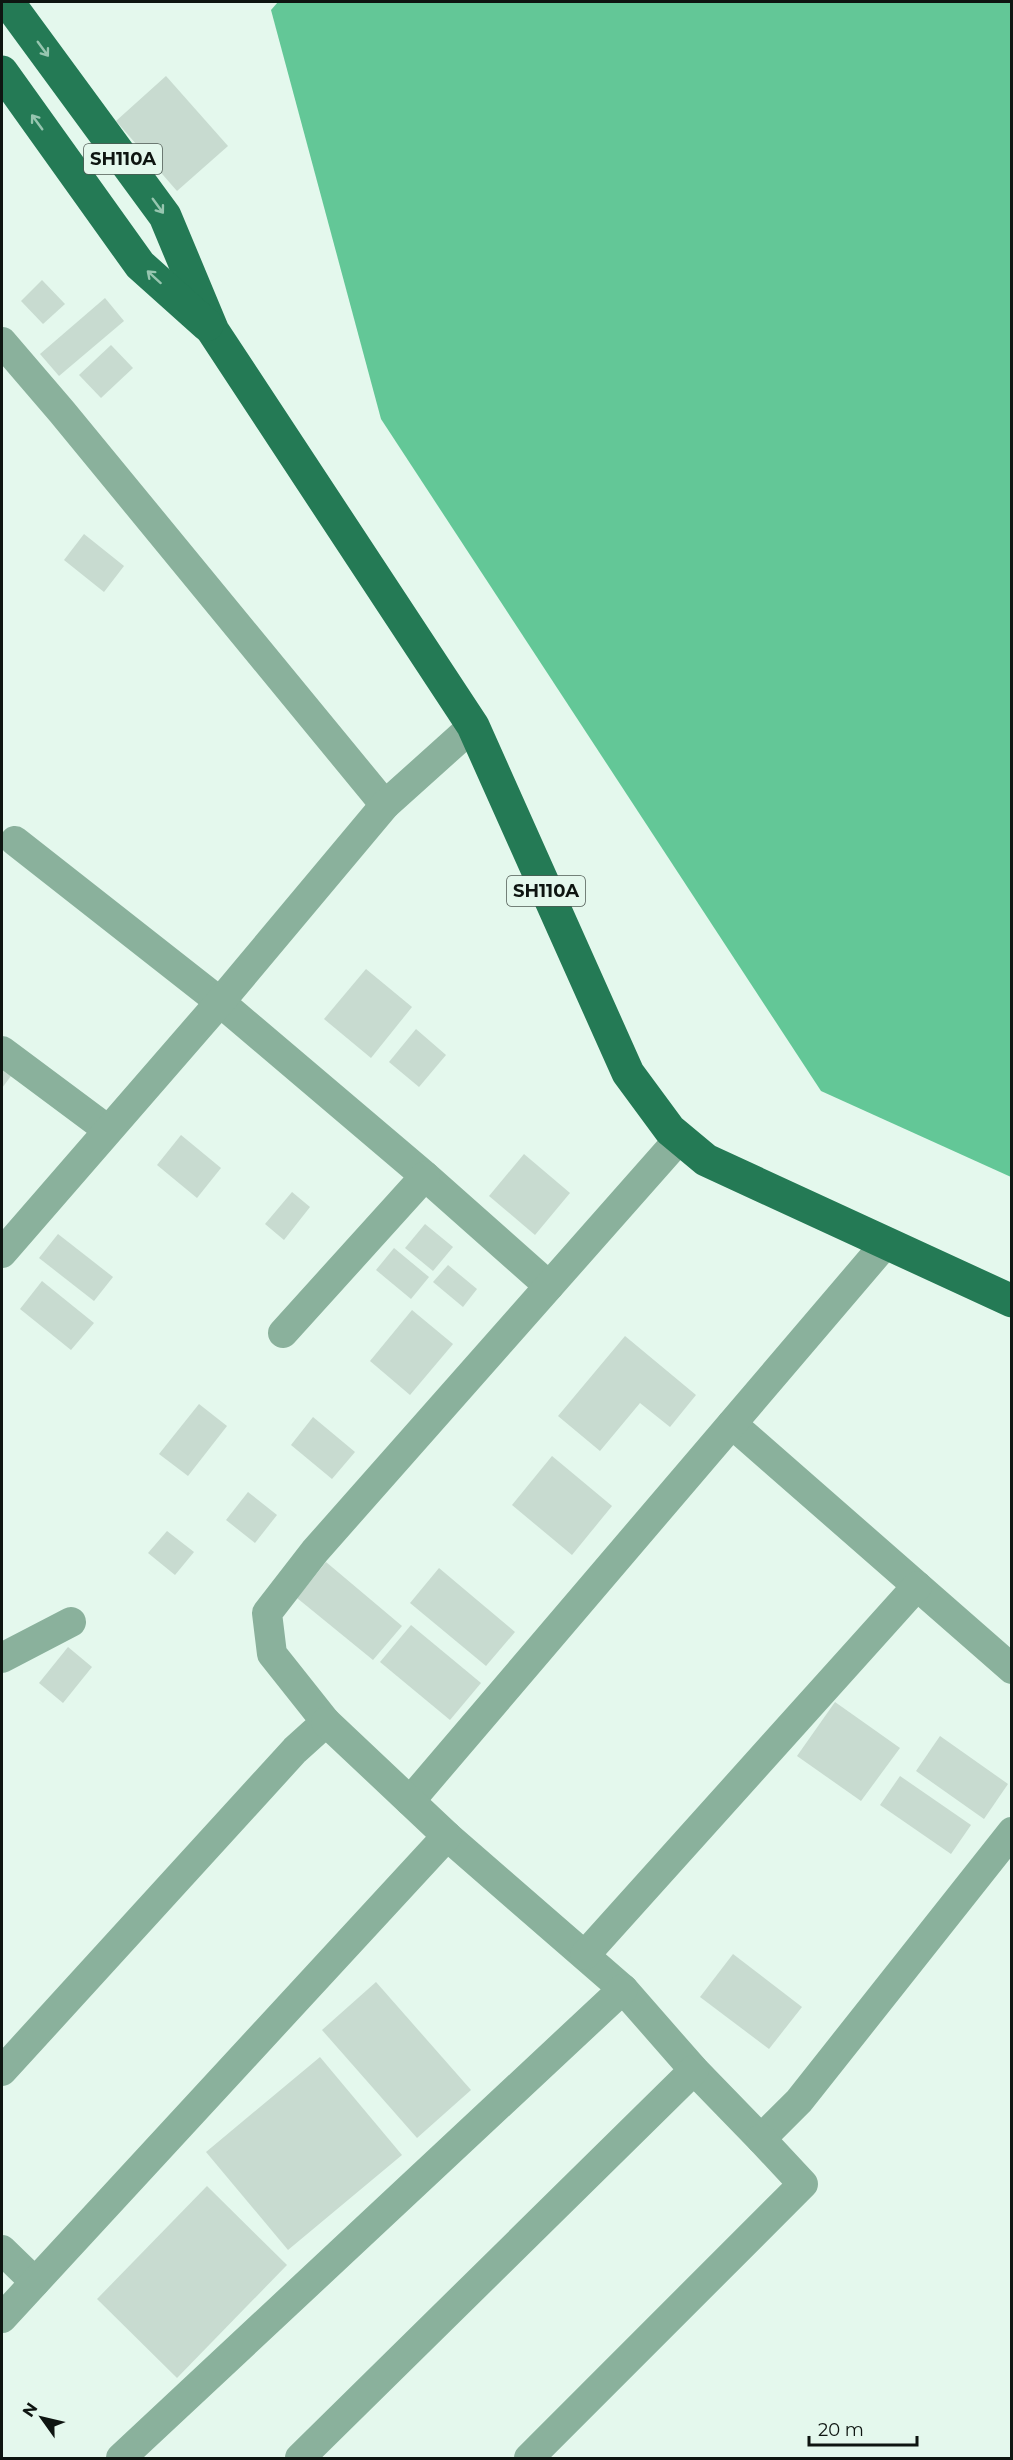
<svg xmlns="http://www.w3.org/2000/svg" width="1013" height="2460" font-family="Montserrat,sans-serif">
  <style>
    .forest { fill: #63c797 }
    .building { fill: #c8dbd0 }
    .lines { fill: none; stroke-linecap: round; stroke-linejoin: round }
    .minor { stroke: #8ab19c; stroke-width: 30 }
    .primary { stroke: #247a55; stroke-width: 33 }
    .oneway { stroke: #97c6b0 }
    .labels { text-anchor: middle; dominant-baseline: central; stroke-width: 4.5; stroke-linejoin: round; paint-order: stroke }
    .shield { fill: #e4f8ed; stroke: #4e5953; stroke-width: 1.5 }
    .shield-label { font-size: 18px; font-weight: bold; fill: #0e1511 }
  </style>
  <rect width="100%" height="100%" fill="#e4f8ed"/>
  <polygon class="forest" points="278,2 1011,2 1011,1177 821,1091 381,419 271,10"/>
  <g class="building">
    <polygon points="166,76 228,146 177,191 116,121"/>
    <polygon points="42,280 65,304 43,324 21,301"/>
    <polygon points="105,298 124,321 59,376 40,354"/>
    <polygon points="111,345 133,368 101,398 79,375"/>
    <polygon points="84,534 124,566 104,592 64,560"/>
    <polygon points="366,969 412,1007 371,1058 324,1019"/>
    <polygon points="416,1029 446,1055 419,1087 389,1062"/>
    <polygon points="2,1061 14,1072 2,1088"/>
    <polygon points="181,1135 221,1168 197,1198 157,1165"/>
    <polygon points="524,1154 570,1193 535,1235 489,1196"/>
    <polygon points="292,1192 310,1207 284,1240 265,1224"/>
    <polygon points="425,1224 453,1247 433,1271 405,1248"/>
    <polygon points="58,1234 113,1277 94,1301 39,1258"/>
    <polygon points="394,1248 429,1277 411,1299 376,1270"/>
    <polygon points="448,1265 477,1289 463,1307 433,1282"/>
    <polygon points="42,1281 94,1323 71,1350 20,1309"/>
    <polygon points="412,1310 453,1344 410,1395 370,1361"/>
    <polygon points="625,1336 696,1395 670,1427 640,1403 600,1451 558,1416"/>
    <polygon points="199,1404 227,1426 188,1476 159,1454"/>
    <polygon points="313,1417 355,1452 332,1479 291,1445"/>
    <polygon points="552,1456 612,1506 572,1555 512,1505"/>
    <polygon points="248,1492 277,1515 255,1543 226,1520"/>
    <polygon points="167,1531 194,1552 175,1575 148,1553"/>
    <polygon points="326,1562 402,1626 373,1660 297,1598"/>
    <polygon points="439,1568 515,1632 486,1666 410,1603"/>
    <polygon points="411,1625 481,1683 450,1720 380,1662"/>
    <polygon points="68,1647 92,1667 63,1703 39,1683"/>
    <polygon points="835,1702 900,1748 861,1801 797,1756"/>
    <polygon points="940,1736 1008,1784 984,1819 916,1771"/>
    <polygon points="900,1776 971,1825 951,1854 880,1805"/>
    <polygon points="733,1954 802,2007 769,2049 700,1997"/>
    <polygon points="376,1982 471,2090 417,2138 322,2030"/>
    <polygon points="320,2057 402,2155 288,2250 206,2152"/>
    <polygon points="207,2186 287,2265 177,2378 97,2299"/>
  </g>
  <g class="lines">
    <g class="minor">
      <polyline points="2,342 62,412 385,805"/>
      <polyline points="15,841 220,1002 425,1176 549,1286"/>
      <polyline points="2,1051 108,1130"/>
      <polyline points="2,1253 220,1002 385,805 473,726"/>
      <polyline points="283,1333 425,1176"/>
      <polyline points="732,1424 1012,1669"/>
      <polyline points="2,1658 71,1622"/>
      <polyline points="410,1801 886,1243"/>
      <polyline points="447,1836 623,1989 694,2070 761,2139 799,2101 1012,1832"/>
      <polyline points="585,1955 917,1586"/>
      <polyline points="2,2071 295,1750 326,1722 272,1654 267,1613 315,1551 680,1138"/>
      <polyline points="2,2250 35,2282"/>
      <polyline points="2,2318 447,1836 326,1722"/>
      <polyline points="121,2458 623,1989"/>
      <polyline points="300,2458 694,2070"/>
      <polyline points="529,2458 803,2184 761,2139"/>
    </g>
    <g class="primary">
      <polyline points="8,2 165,216 213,331 473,726 628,1073 670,1130 706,1160 1012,1301"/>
      <polyline points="2,72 140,265 207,325"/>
    </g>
  </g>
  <defs><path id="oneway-shaft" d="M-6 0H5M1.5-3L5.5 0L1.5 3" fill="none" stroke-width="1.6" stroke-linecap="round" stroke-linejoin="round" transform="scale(1.5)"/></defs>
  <g class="oneway">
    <use href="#oneway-shaft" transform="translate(43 49) rotate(54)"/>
    <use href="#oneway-shaft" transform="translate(37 122) rotate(-126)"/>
    <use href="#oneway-shaft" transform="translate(158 206) rotate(54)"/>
    <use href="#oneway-shaft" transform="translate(154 277) rotate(-138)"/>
  </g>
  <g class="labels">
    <g class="shield">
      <rect x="84" y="144" width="78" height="30" rx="4.5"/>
      <rect x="507" y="876" width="78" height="30" rx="4.5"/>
    </g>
    <g class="shield-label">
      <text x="123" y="159">SH110A</text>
      <text x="546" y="891">SH110A</text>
    </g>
  </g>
  <rect width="1013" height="2460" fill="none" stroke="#0e1511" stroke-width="6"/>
  <g transform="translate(42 2418) rotate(304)" stroke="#e4f8ed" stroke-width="4.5" paint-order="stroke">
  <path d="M0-4.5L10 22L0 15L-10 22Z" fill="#0e1511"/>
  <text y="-9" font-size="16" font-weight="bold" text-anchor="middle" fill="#0e1511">N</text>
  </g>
  <path d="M809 2436v9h108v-9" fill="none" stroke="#0e1511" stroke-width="3"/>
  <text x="818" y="2436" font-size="18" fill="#0e1511" stroke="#e4f8ed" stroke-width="4.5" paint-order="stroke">20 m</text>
</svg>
